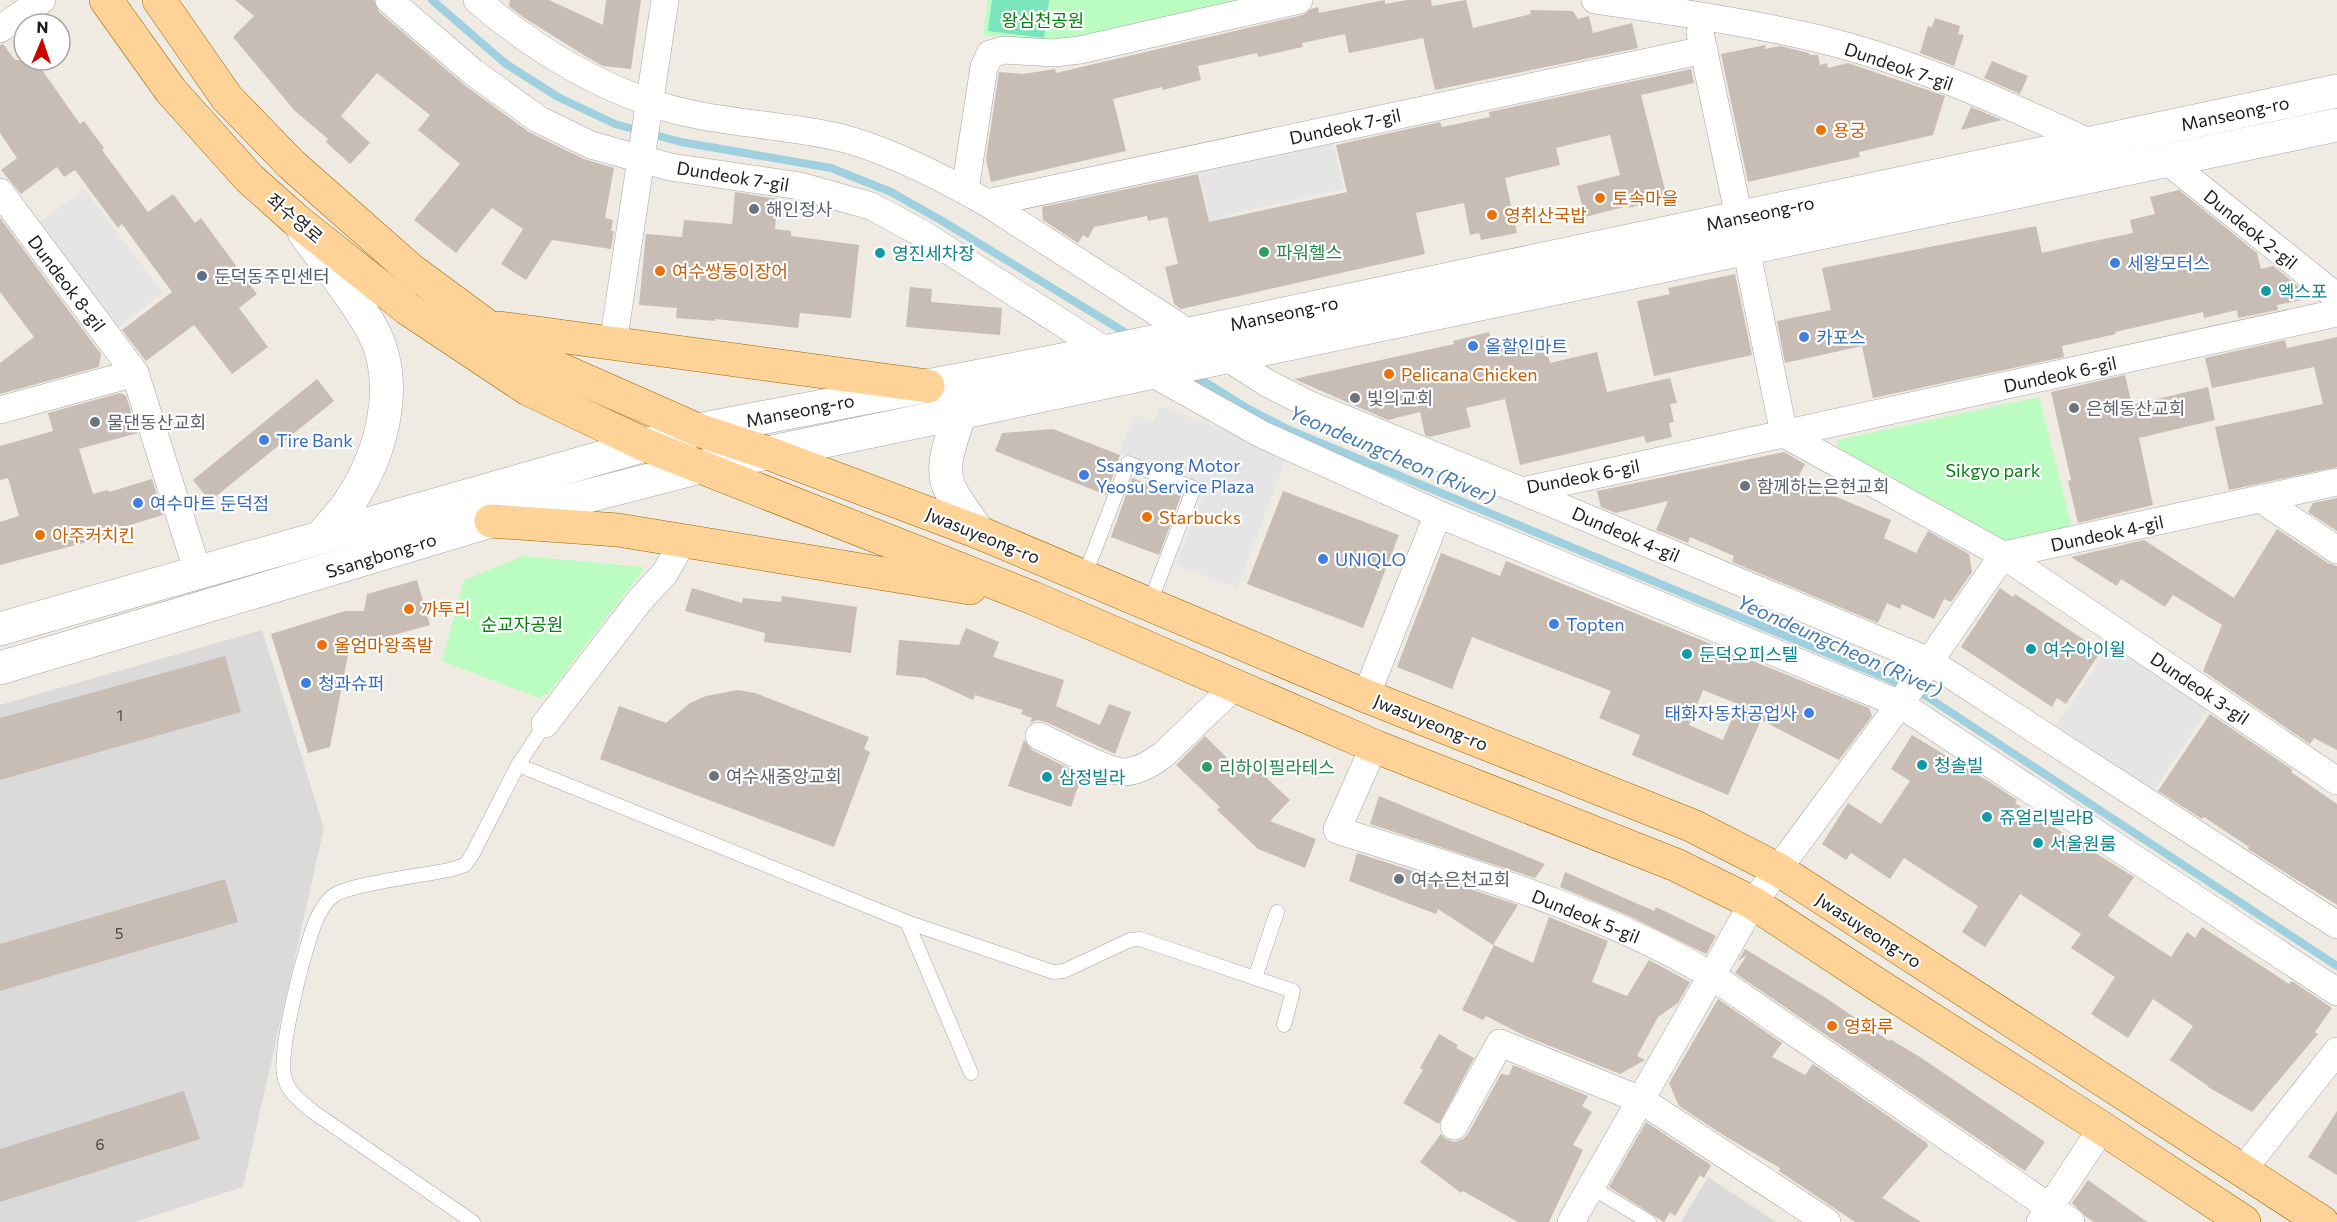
<svg xmlns="http://www.w3.org/2000/svg" width="2337" height="1222" font-family="Commissioner,'Noto Sans KR',sans-serif">
  <style>
    .residential { fill: #dbdada }
    .park { fill: #bbfdc1 }
    .pitch { fill: #7ae4bc }
    .parking { fill: #e5e5e5 }
    .lines { fill: none; stroke-linecap: round; stroke-linejoin: round }
    .stream { stroke: #9fd0e0; stroke-width: 8 }
    .building { fill: #c7bdb5; fill-rule: evenodd }
    .service-casing { stroke: #a4a4a4; stroke-width: 15 }
    .minor-casing { stroke: #a4a4a4; stroke-width: 28 }
    .tertiary-casing { stroke: #a4a4a4; stroke-width: 34 }
    .primary-casing { stroke: #966600; stroke-width: 34 }
    .service { stroke: #fff; stroke-width: 14 }
    .minor { stroke: #fff; stroke-width: 27 }
    .tertiary { stroke: #fff; stroke-width: 33 }
    .primary { stroke: #ffd397; stroke-width: 33 }
    .food-dot { fill: #e8710a; stroke: #fff; stroke-width: 2 }
    .worship-dot { fill: #6b7280; stroke: #fff; stroke-width: 2 }
    .leisure-dot { fill: #2e9e5b; stroke: #fff; stroke-width: 2 }
    .culture-dot { fill: #0f9aa8; stroke: #fff; stroke-width: 2 }
    .shop-dot { fill: #3f7fe0; stroke: #fff; stroke-width: 2 }
    .service-dot { fill: #5c6f8a; stroke: #fff; stroke-width: 2 }
    .labels { text-anchor: middle; dominant-baseline: central; stroke-width: 4.5; stroke-linejoin: round; paint-order: stroke }
    .number-label { font-size: 15px; fill: #484543 }
    .park-label { font-size: 18px; fill: #048110; stroke: #fff }
    .street-label { font-size: 18px; fill: #1d1d1d; stroke: #fff }
    .food-label { font-size: 18px; fill: #c56008; stroke: #fff; text-anchor: start }
    .worship-label { font-size: 18px; fill: #5b616d; stroke: #fff; text-anchor: start }
    .leisure-label { font-size: 18px; fill: #27864d; stroke: #fff; text-anchor: start }
    .culture-label { font-size: 18px; fill: #0d838f; stroke: #fff; text-anchor: start }
    .shop-label { font-size: 18px; fill: #366cbe; stroke: #fff; text-anchor: start }
    .service-label { font-size: 18px; fill: #4e5e75; stroke: #fff; text-anchor: start }
    .water-label { font-size: 20px; font-style: italic; fill: #437ab2; stroke: #fff }
  </style>
  <rect width="100%" height="100%" fill="#efebe2"/>
  <g class="residential">
    <polygon points="262,630 324,828 243,1187 135,1222 0,1222 0,705"/>
    <polygon points="1708,1177 1776,1222 1681,1222"/>
  </g>
  <g class="park">
    <polygon points="988,0 1253,0 1057,43 983,35"/>
    <polygon points="2039,397 2073,531 2005,547 1838,453 1837,440"/>
    <polygon points="523,556 645,567 549,693 539,698 442,661 464,580"/>
  </g>
  <polygon class="pitch" points="992,0 1049,0 1044,38 988,31"/>
  <g class="parking">
    <polygon points="1331,135 1344,189 1225,215 1231,246 1191,217 1208,213 1197,165"/>
    <polygon points="84,189 163,293 117,328 37,224"/>
    <polygon points="1160,406 1288,454 1237,588 1176,565 1206,486 1119,453 1134,414 1154,422"/>
    <polygon points="2111,644 2208,709 2152,793 2054,728"/>
  </g>
  <g class="lines">
    <g class="stream">
      <polyline points="432,0 506,64 558,97 615,124 681,142 831,168 891,192 944,222 1131,336"/>
      <polyline points="1192,374 1245,407 1287,429 1887,678 1926,696 2337,966"/>
    </g>
  </g>
  <g class="building">
    <polygon points="235,0 374,0 379,12 463,84 529,132 584,159 614,168 605,218 613,220 611,231 614,231 611,249 552,240 526,280 501,264 523,229 492,208 456,253 414,220 460,164 418,130 430,115 377,73 341,116 370,143 350,164 326,142 328,139 295,111 233,37 254,16"/>
    <polygon points="510,0 549,0 603,25 606,0 641,0 631,69 603,66 587,57 526,19 509,6"/>
    <polygon points="1385,0 1385,4 1407,0 1431,0 1432,6 1466,0 1473,28 1531,14 1530,10 1573,11 1578,19 1589,16 1593,33 1632,23 1638,48 1435,90 1423,38 1349,53 1345,34 1302,43 1303,47 1258,57 1257,53 1198,66 1201,80 1163,90 1162,87 1113,99 1126,151 991,182 986,159 999,72 1023,74 1055,69 1056,73 1303,15 1311,9 1318,7 1319,13"/>
    <polygon points="1935,18 1960,26 1958,34 1964,35 1954,66 1920,53 1928,26 1932,27"/>
    <polygon points="3,44 15,60 35,60 80,124 84,121 104,148 102,150 148,212 173,194 195,223 201,218 257,294 239,308 268,347 232,374 194,325 146,361 122,330 172,292 122,224 118,228 75,170 64,177 57,167 21,194 1,170 17,158 0,133 0,45"/>
    <polygon points="1766,45 1765,49 1780,46 1809,53 1810,55 1818,55 1820,65 1827,63 1828,68 1848,63 1945,96 1933,135 1859,152 1860,157 1748,182 1721,54"/>
    <polygon points="1992,61 2028,76 2020,94 1984,78"/>
    <polygon points="1691,69 1694,83 1641,95 1667,198 1628,208 1628,206 1585,217 1577,186 1620,175 1610,135 1556,148 1560,165 1505,178 1517,233 1481,240 1479,233 1470,235 1464,203 1416,213 1425,254 1181,309 1174,304 1165,267 1178,264 1167,217 1148,221 1147,216 1094,227 1088,238 1083,235 1078,243 1043,220 1042,207 1198,174 1209,222 1347,192 1336,145 1440,122 1442,127 1490,117 1489,112"/>
    <polygon points="1971,107 1981,111 2002,120 1961,130"/>
    <polygon points="2179,190 2257,253 2261,269 2273,266 2298,286 2302,300 2277,305 2278,310 2238,318 2237,310 2204,318 2203,312 2115,332 2116,334 2062,346 2064,357 1873,398 1862,346 1785,363 1777,321 1831,310 1822,268 2036,226 2042,253 2085,243 2133,233 2130,220 2155,214 2150,197"/>
    <polygon points="735,192 778,199 775,229 791,231 791,236 859,245 851,318 800,313 798,328 715,319 715,321 676,318 677,308 639,305 646,234 682,237 684,220 732,224"/>
    <polygon points="0,218 101,354 99,367 0,394 0,363 34,337 0,292"/>
    <polygon points="1735,274 1752,355 1654,376 1637,301 1670,294 1668,288"/>
    <polygon points="910,287 932,289 931,302 1002,308 1000,335 906,327"/>
    <polygon points="1489,332 1493,349 1543,336 1550,363 1597,352 1607,392 1670,378 1677,403 1670,404 1674,422 1669,423 1672,437 1646,443 1644,436 1520,465 1505,399 1466,408 1471,427 1430,437 1425,435 1420,412 1388,420 1294,379 1454,344 1453,341"/>
    <polygon points="2337,337 2337,467 2229,490 2215,427 2323,404 2314,367 2212,388 2205,358 2285,340 2287,348"/>
    <polygon points="2125,375 2132,405 2208,387 2215,420 2139,438 2153,505 2078,523 2068,481 2071,480 2051,392"/>
    <polygon points="317,379 334,401 210,501 193,480"/>
    <polygon points="120,393 126,396 138,433 79,449 93,494 108,490 109,492 152,479 163,515 120,528 121,533 0,565 0,522 19,516 8,478 0,480 0,446 53,431 48,413"/>
    <polygon points="1053,429 1120,455 1106,495 995,451 1002,433"/>
    <polygon points="1784,452 1805,464 1797,480 1891,520 1884,538 1916,553 1928,531 1969,554 1972,572 1951,602 1944,599 1934,619 1902,604 1900,609 1887,603 1878,623 1732,562 1734,556 1690,537 1688,543 1656,530 1668,501 1616,513 1601,507 1597,491"/>
    <polygon points="1132,478 1181,496 1159,555 1111,537"/>
    <polygon points="1283,491 1399,535 1363,628 1247,584"/>
    <polygon points="2337,498 2337,531 2308,512 2313,503"/>
    <polygon points="2277,529 2328,563 2337,566 2337,750 2314,738 2310,744 2203,671 2222,625 2173,595 2165,607 2121,579 2117,586 2071,557 2144,540 2234,598"/>
    <path d="M1441,553L1500,576L1506,561L1869,708L1872,716L1839,760L1761,720L1728,795L1632,755L1640,735L1599,718L1611,691L1472,637L1452,689L1397,667ZM1703,690L1738,704L1723,740L1689,725Z"/>
    <polygon points="417,580 430,625 372,641 351,639 330,747 308,753 271,634 345,611 364,611 367,594"/>
    <polygon points="692,588 742,603 743,598 781,602 782,596 857,607 851,653 764,642 765,633 685,611"/>
    <polygon points="2000,588 2013,597 2015,594 2101,651 2066,704 2057,698 2052,707 1961,647"/>
    <polygon points="966,628 999,642 993,657 1064,680 1056,706 1100,725 1109,704 1131,712 1115,754 1046,722 1037,720 1030,723 1032,718 1021,714 1023,710 975,695 973,700 925,678 896,675 899,640 959,645"/>
    <polygon points="225,656 241,712 0,780 0,718"/>
    <polygon points="738,690 755,693 869,737 864,749 870,752 834,847 600,759 619,706 666,723 690,703 706,696"/>
    <polygon points="2210,714 2293,770 2291,772 2337,804 2337,905 2248,849 2249,847 2204,817 2202,819 2158,791"/>
    <polygon points="1912,735 1996,786 2017,800 2015,803 2134,877 2108,916 2171,957 2187,932 2195,938 2202,927 2289,984 2292,981 2332,1008 2315,1032 2318,1034 2252,1112 2208,1087 2208,1086 2170,1060 2193,1026 2153,999 2128,1038 2091,1014 2115,977 2071,948 2081,934 2020,894 1985,947 1962,932 1978,906 1904,858 1890,879 1851,853 1846,860 1822,844 1848,803 1881,824 1910,781 1891,769"/>
    <polygon points="1205,736 1248,779 1257,769 1290,800 1270,821 1316,839 1305,868 1258,849 1217,810 1220,807 1176,765"/>
    <polygon points="1024,740 1032,750 1082,775 1071,807 1008,786"/>
    <polygon points="1379,796 1545,864 1535,878 1370,824"/>
    <polygon points="1357,853 1476,891 1518,905 1493,945 1438,909 1436,914 1349,881"/>
    <polygon points="1565,872 1654,911 1656,907 1716,936 1706,954 1629,916 1560,887"/>
    <polygon points="225,879 238,922 0,991 0,944"/>
    <polygon points="1549,917 1608,941 1592,982 1627,996 1649,960 1690,982 1678,1003 1658,1017 1637,1056 1645,1060 1620,1074 1525,1036 1486,1016 1483,1020 1462,1010 1494,945 1533,963"/>
    <polygon points="1745,949 1826,998 1889,1041 1890,1039 1920,1057 2045,1142 2025,1171 1735,973 1747,955 1738,961"/>
    <polygon points="1718,999 1782,1043 1772,1057 1805,1075 1813,1064 1927,1143 1928,1146 1882,1198 1921,1222 1855,1222 1779,1171 1780,1168 1728,1138 1679,1106 1669,1083"/>
    <polygon points="1439,1034 1458,1045 1456,1048 1474,1058 1439,1124 1403,1103 1423,1070 1420,1068"/>
    <polygon points="1513,1065 1588,1096 1582,1106 1592,1112 1573,1145 1583,1150 1549,1222 1518,1222 1463,1191 1461,1193 1420,1162 1441,1134 1446,1139 1454,1142 1463,1139 1468,1134 1501,1074 1509,1075"/>
    <polygon points="184,1091 200,1139 0,1202 0,1149"/>
    <polygon points="2337,1111 2337,1175 2308,1157"/>
    <polygon points="1646,1122 1711,1165 1704,1178 1700,1175 1675,1216 1670,1212 1664,1222 1609,1187"/>
    <polygon points="2088,1180 2147,1222 2094,1222 2085,1216 2072,1203"/>
  </g>
  <g class="lines">
    <g class="service-casing">
      <g id="service">
        <polyline points="1084,577 1128,463 1194,488 1149,605"/>
        <polyline points="518,765 907,922 971,1073"/>
        <polyline points="907,922 1053,972 1064,971 1130,940 1140,939 1293,991 1284,1025"/>
        <polyline points="1255,978 1277,912"/>
        <polyline points="1591,1187 1649,1222"/>
        <path d="M473,1222L312,1111C299,1100 287,1092 284,1075C279,1047 304,952 315,923C319,913 324,903 333,896C348,884 425,875 449,870L465,865L472,855L518,765L545,724"/>
      </g>
    </g>
    <g class="minor-casing">
      <g id="minor">
        <polyline points="389,0 473,72 538,119 591,145 670,167 800,186 871,206 921,233 1106,351 1150,372 1263,435 1438,514 1900,704 2337,992"/>
        <path d="M477,0C528,44 584,79 648,102C705,122 769,123 828,135C877,144 943,178 987,203L1267,383L1308,404L1522,491L1929,661L2337,925"/>
        <path d="M1595,0C1664,10 1734,20 1802,35C1903,57 2000,101 2093,144"/>
        <polyline points="0,29 42,0"/>
        <polyline points="1700,33 1739,217"/>
        <polyline points="2166,160 2337,297"/>
        <polyline points="965,190 984,67 990,54 1004,50 1053,53 1080,50 1299,0"/>
        <polyline points="0,192 135,373 198,573"/>
        <polyline points="987,203 1704,50"/>
        <polyline points="1746,248 1784,434 2003,555 2337,781"/>
        <polyline points="613,344 665,0"/>
        <polyline points="0,410 135,373"/>
        <polyline points="1522,491 2337,313"/>
        <polyline points="2261,499 2337,550"/>
        <polyline points="1366,696 1438,514"/>
        <polyline points="545,724 640,600 665,573 683,541"/>
        <path d="M1039,736C1057,744 1108,773 1125,772C1139,771 1151,764 1163,755L1236,685"/>
        <path d="M1374,746L1337,830C1465,871 1596,907 1712,976L2071,1222"/>
        <polyline points="1454,1126 1500,1043 1641,1100 1827,1222"/>
        <polyline points="2242,1171 2337,1051"/>
        <polyline points="1571,1222 1753,903 1900,704 2003,555 2337,482"/>
        <polyline points="2040,1222 2102,1128"/>
      </g>
    </g>
    <g class="tertiary-casing">
      <g id="tertiary">
        <path d="M304,232C327,264 353,295 372,329C402,384 381,457 347,506C339,517 329,527 321,537"/>
        <path d="M960,412C954,435 938,466 950,489C957,504 969,518 978,532"/>
        <polyline points="0,629 698,430 1114,350 2337,91"/>
        <polyline points="0,668 491,521 700,467 2337,125"/>
      </g>
    </g>
    <g class="primary-casing">
      <g id="primary">
        <polyline points="106,0 171,91 249,178 296,220 408,309 528,389 645,445 1033,598 1374,746 1676,865 1753,903 1881,987 2102,1128 2244,1222"/>
        <polyline points="159,0 227,98 292,165 411,270 487,326 546,363 698,430 765,452 978,532 1366,696 1693,826 1779,870 2322,1222"/>
        <polyline points="499,328 928,386"/>
        <polyline points="491,521 618,530 970,588"/>
      </g>
    </g>
    <use href="#service" class="service"/>
    <use href="#minor" class="minor"/>
    <use href="#tertiary" class="tertiary"/>
    <use href="#primary" class="primary"/>
  </g>
  <g class="food-dot">
    <circle cx="1821" cy="130" r="6"/>
    <circle cx="1600" cy="198" r="6"/>
    <circle cx="1492" cy="215" r="6"/>
    <circle cx="660" cy="271" r="6"/>
    <circle cx="1389" cy="374" r="6"/>
    <circle cx="1147" cy="517" r="6"/>
    <circle cx="40" cy="535" r="6"/>
    <circle cx="409" cy="609" r="6"/>
    <circle cx="322" cy="645" r="6"/>
    <circle cx="1832" cy="1026" r="6"/>
  </g>
  <g class="worship-dot">
    <circle cx="754" cy="209" r="6"/>
    <circle cx="1355" cy="398" r="6"/>
    <circle cx="2074" cy="408" r="6"/>
    <circle cx="95" cy="422" r="6"/>
    <circle cx="1745" cy="486" r="6"/>
    <circle cx="714" cy="776" r="6"/>
    <circle cx="1399" cy="879" r="6"/>
  </g>
  <g class="leisure-dot">
    <circle cx="1264" cy="252" r="6"/>
    <circle cx="1207" cy="767" r="6"/>
  </g>
  <g class="culture-dot">
    <circle cx="880" cy="253" r="6"/>
    <circle cx="2266" cy="291" r="6"/>
    <circle cx="2031" cy="649" r="6"/>
    <circle cx="1687" cy="654" r="6"/>
    <circle cx="1922" cy="765" r="6"/>
    <circle cx="1047" cy="777" r="6"/>
    <circle cx="1987" cy="817" r="6"/>
    <circle cx="2038" cy="843" r="6"/>
  </g>
  <g class="shop-dot">
    <circle cx="2115" cy="263" r="6"/>
    <circle cx="1804" cy="337" r="6"/>
    <circle cx="1473" cy="346" r="6"/>
    <circle cx="264" cy="440" r="6"/>
    <circle cx="1084" cy="475" r="6"/>
    <circle cx="138" cy="503" r="6"/>
    <circle cx="1323" cy="559" r="6"/>
    <circle cx="1554" cy="624" r="6"/>
    <circle cx="306" cy="683" r="6"/>
    <circle cx="1809" cy="713" r="6"/>
  </g>
  <circle class="service-dot" cx="202" cy="276" r="6"/>
  <g class="labels">
    <g class="number-label">
      <text x="120" y="715">1</text>
      <text x="119" y="933">5</text>
      <text x="100" y="1144">6</text>
    </g>
    <g class="park-label">
      <text x="1043" y="20">왕심천공원</text>
      <text x="1993" y="470">Sikgyo park</text>
      <text x="522" y="624">순교자공원</text>
    </g>
    <g class="street-label">
      <text transform="translate(1899 66) rotate(19)">Dundeok 7-gil</text>
      <text transform="translate(2235 113) rotate(-12)">Manseong-ro</text>
      <text transform="translate(1345 126) rotate(-12)">Dundeok 7-gil</text>
      <text transform="translate(733 176) rotate(9)">Dundeok 7-gil</text>
      <text transform="translate(1760 213) rotate(-12)">Manseong-ro</text>
      <text transform="translate(295 218) rotate(40)">좌수영로</text>
      <text transform="translate(2251 229) rotate(39)">Dundeok 2-gil</text>
      <text transform="translate(67 283) rotate(53)">Dundeok 8-gil</text>
      <text transform="translate(1284 313) rotate(-12)">Manseong-ro</text>
      <text transform="translate(2060 374) rotate(-12)">Dundeok 6-gil</text>
      <text transform="translate(800 410) rotate(-11)">Manseong-ro</text>
      <text transform="translate(1583 476) rotate(-11)">Dundeok 6-gil</text>
      <text transform="translate(2107 533) rotate(-12)">Dundeok 4-gil</text>
      <text transform="translate(1626 534) rotate(23)">Dundeok 4-gil</text>
      <text transform="translate(983 535) rotate(22)">Jwasuyeong-ro</text>
      <text transform="translate(381 555) rotate(-17)">Ssangbong-ro</text>
      <text transform="translate(2200 688) rotate(34)">Dundeok 3-gil</text>
      <text transform="translate(1431 722) rotate(22)">Jwasuyeong-ro</text>
      <text transform="translate(1586 916) rotate(22)">Dundeok 5-gil</text>
      <text transform="translate(1869 930) rotate(33)">Jwasuyeong-ro</text>
    </g>
    <g class="food-label">
      <text x="1833" y="130">용궁</text>
      <text x="1612" y="198">토속마을</text>
      <text x="1504" y="215">영취산국밥</text>
      <text x="672" y="271">여수쌍둥이장어</text>
      <text x="1401" y="374">Pelicana Chicken</text>
      <text x="1159" y="517">Starbucks</text>
      <text x="52" y="535">아주커치킨</text>
      <text x="421" y="609">까투리</text>
      <text x="334" y="645">울엄마왕족발</text>
      <text x="1844" y="1026">영화루</text>
    </g>
    <g class="worship-label">
      <text x="766" y="209">해인정사</text>
      <text x="1367" y="398">빛의교회</text>
      <text x="2086" y="408">은혜동산교회</text>
      <text x="107" y="422">물댄동산교회</text>
      <text x="1757" y="486">함께하는은현교회</text>
      <text x="726" y="776">여수새중앙교회</text>
      <text x="1411" y="879">여수은천교회</text>
    </g>
    <g class="leisure-label">
      <text x="1276" y="252">파워헬스</text>
      <text x="1219" y="767">리하이필라테스</text>
    </g>
    <g class="culture-label">
      <text x="892" y="253">영진세차장</text>
      <text x="2278" y="291">엑스포</text>
      <text x="2043" y="649">여수아이윌</text>
      <text x="1699" y="654">둔덕오피스텔</text>
      <text x="1934" y="765">청솔빌</text>
      <text x="1059" y="777">삼정빌라</text>
      <text x="1999" y="817">쥬얼리빌라B</text>
      <text x="2050" y="843">서울원룸</text>
    </g>
    <g class="shop-label">
      <text x="2127" y="263">세왕모터스</text>
      <text x="1816" y="337">카포스</text>
      <text x="1485" y="346">올할인마트</text>
      <text x="276" y="440">Tire Bank</text>
      <text x="1096" y="465">Ssangyong Motor<tspan x="1096" dy="21">Yeosu Service Plaza</tspan></text>
      <text x="150" y="503">여수마트 둔덕점</text>
      <text x="1335" y="559">UNIQLO</text>
      <text x="1566" y="624">Topten</text>
      <text x="318" y="683">청과슈퍼</text>
      <text x="1797" y="713" text-anchor="end">태화자동차공업사</text>
    </g>
    <g class="service-label">
      <text x="214" y="276">둔덕동주민센터</text>
    </g>
    <g class="water-label">
      <text transform="translate(1393 454) rotate(23)">Yeondeungcheon (River)</text>
      <text transform="translate(1840 645) rotate(24)">Yeondeungcheon (River)</text>
    </g>
  </g>
  <g transform="translate(42 42) rotate(2)"><circle r="28" fill="#ffffff" stroke="#a5a5a5" stroke-width="1.5"/>
  <path d="M0-4.5L10 22L0 15L-10 22Z" fill="#ca0200"/>
  <text y="-9" font-size="16" font-weight="bold" text-anchor="middle" fill="#1d1d1d">N</text>
  </g>
</svg>
